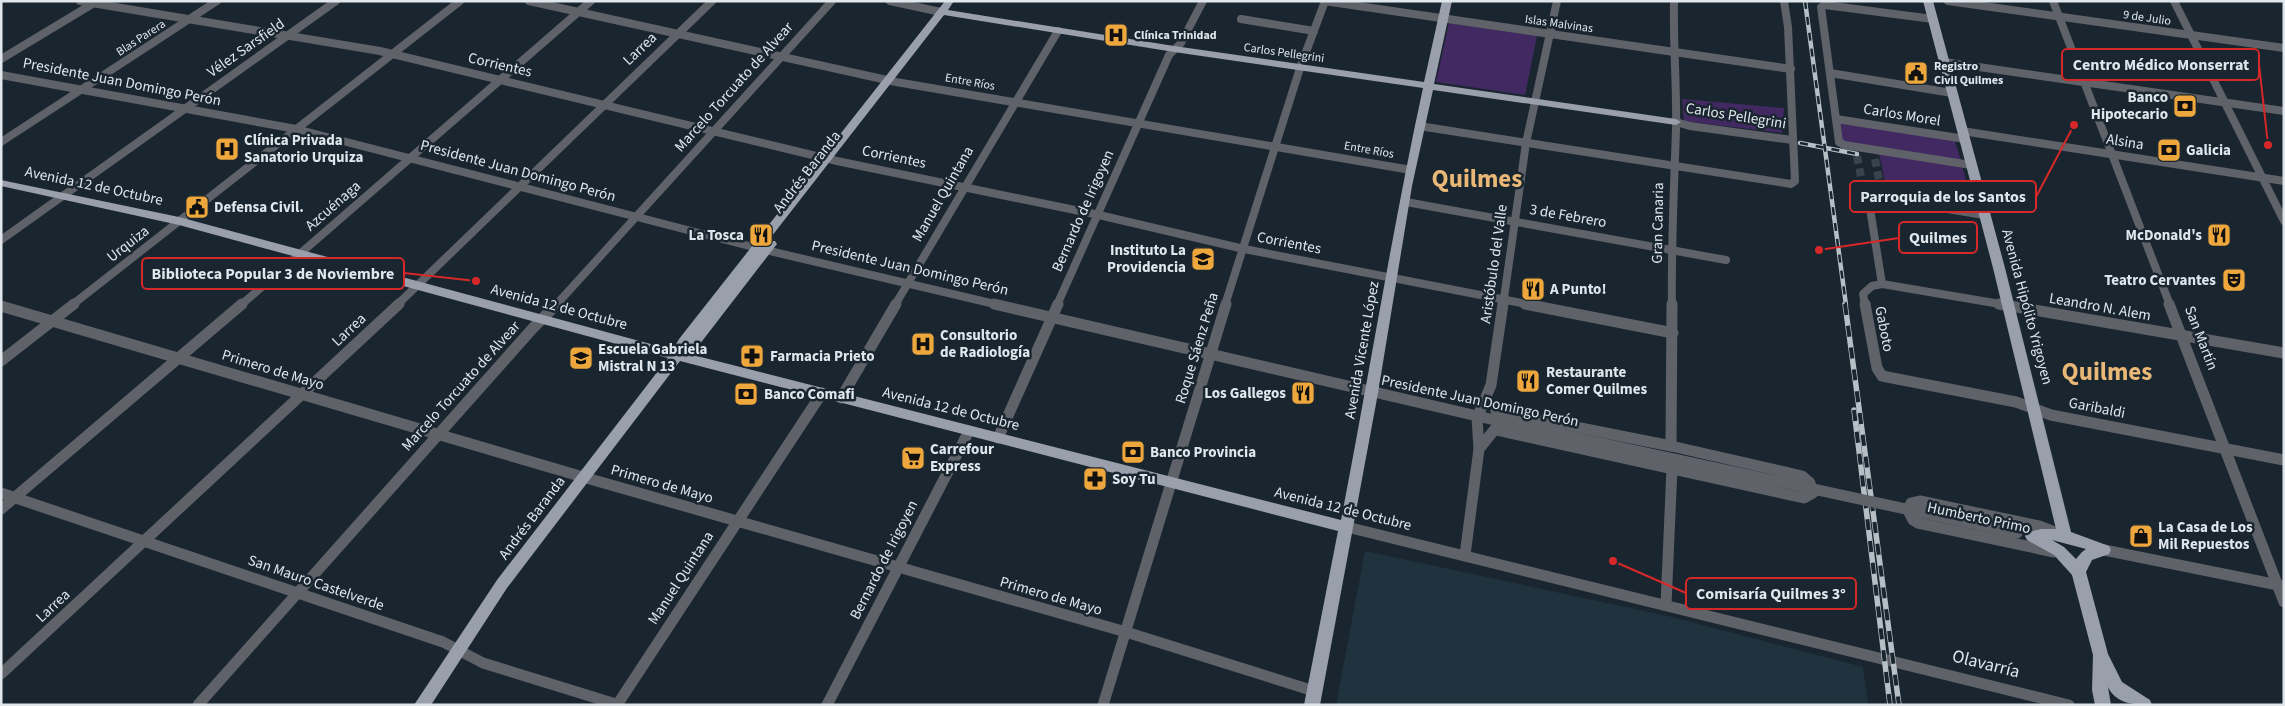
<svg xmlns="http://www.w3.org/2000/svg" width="2285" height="706" font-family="'Source Sans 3',sans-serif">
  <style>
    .built { fill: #1f323e }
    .green { fill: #432962 }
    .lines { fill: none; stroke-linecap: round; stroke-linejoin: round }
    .minor-tunnel { stroke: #38434c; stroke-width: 8; stroke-dasharray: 8 4.5; stroke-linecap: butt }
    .minor-far1 { stroke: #5f6268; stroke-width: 8 }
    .minor { stroke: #5f6268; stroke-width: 11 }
    .major { fill: #9a9fac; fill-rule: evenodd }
    .rail-far1-casing { stroke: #b6bfc6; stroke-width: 4.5 }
    .rail-casing { stroke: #b6bfc6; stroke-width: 5.5 }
    .rail-far1 { stroke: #1a262f; stroke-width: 2.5; stroke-dasharray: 8; stroke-linecap: butt }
    .rail { stroke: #1a262f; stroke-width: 4; stroke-dasharray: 11; stroke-linecap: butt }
    .minor-bridge { stroke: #5f6268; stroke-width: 11 }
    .labels { text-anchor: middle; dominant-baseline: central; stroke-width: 5; stroke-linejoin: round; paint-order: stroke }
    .far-street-label { font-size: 12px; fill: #dfe7ed; stroke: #1a262f }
    .far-poi-label { font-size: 12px; font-weight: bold; fill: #dfe7ed; stroke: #1a262f; text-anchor: start }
    .street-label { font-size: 15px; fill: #dfe7ed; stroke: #1a262f }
    .poi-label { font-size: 15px; font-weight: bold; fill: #dfe7ed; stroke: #1a262f; text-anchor: start }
    .near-street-label { font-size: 18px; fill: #dfe7ed; stroke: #1a262f }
    .town-label { font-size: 25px; font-weight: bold; fill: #e9b877; stroke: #1a262f }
    .leader { fill: none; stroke: #d62828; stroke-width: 2 }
    .callout-dot { fill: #d62828; stroke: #1a262f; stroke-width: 2 }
    .callout { fill: #1a262f; stroke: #d62828; stroke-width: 2 }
    .callout-label { font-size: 16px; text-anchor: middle; font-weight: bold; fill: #dfe7ed }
  </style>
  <rect width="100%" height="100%" fill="#1a262f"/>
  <polygon class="built" points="1365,551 1672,617 1863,667 1868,705 1336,705"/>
  <g class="green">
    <polygon points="1449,23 1537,36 1525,95 1436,82"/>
    <polygon points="1682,99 1784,108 1782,133 1684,121"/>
    <polygon points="1838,123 1954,139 1961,160 1843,143"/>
    <polygon points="1879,153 1962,166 1974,210 1888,196"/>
  </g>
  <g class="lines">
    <g class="minor-tunnel">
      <polyline points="1857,156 1863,187"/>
      <polyline points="1875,159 1881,190"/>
    </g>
    <g class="minor-far1">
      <polyline points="80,1 380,51 837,161 1099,215 1244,249 1532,305"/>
      <polyline points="529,1 896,82 1411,170"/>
      <polyline points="890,1 941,12"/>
      <polyline points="1324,1 1791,69"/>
      <polyline points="1948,1 2284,48"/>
      <polyline points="2053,1 2170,305"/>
      <polyline points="2174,1 2284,221"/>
      <polyline points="1241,19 1314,31"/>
      <polyline points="1933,19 1825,5 1821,7 1839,142 1844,145 1971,165"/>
      <polyline points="1,59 94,3"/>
      <polyline points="1944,62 2284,111"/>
      <polyline points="1830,73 1952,93"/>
      <polyline points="1,75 296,129 757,248 999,305"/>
      <polyline points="1836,119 1965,139"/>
      <polyline points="1676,122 1690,126 1792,140"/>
      <polyline points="1419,126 1791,184 1795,181 1788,27 1784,1"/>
      <polyline points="1962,131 2284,181"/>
      <polyline points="1,142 217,1"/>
      <polyline points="1863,187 1868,196 1882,284"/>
      <polyline points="1868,196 1984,215"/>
      <polyline points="1406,202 1726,260"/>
      <polyline points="1,240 336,1"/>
      <polyline points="72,305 460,1"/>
      <polyline points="241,305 591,1"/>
      <polyline points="397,305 712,1"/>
      <polyline points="556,305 832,1"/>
      <polyline points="895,305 1058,31"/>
      <polyline points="1057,305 1169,55 1181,43 1203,1"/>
      <polyline points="1225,305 1300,68 1325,1"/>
      <polyline points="1503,305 1526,143 1557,1"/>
      <path d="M1672,305C1671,247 1674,189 1676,130C1677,87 1673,44 1674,1"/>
      <polyline points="1865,305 1863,294 1872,286 1882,284 2006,305"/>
    </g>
    <g class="minor">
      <polyline points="994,304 1516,425"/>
      <polyline points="1525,304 1673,333"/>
      <polyline points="1865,304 1877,368 1882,376 2016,402 2051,415 2284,460"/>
      <polyline points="1999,304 2284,353"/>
      <polyline points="2169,304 2284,602"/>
      <polyline points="1,306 583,477 1126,632 1314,691"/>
      <polyline points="1,361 74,304"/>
      <polyline points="841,398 896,304"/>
      <polyline points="1496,411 1671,446 1802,476 1810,483 1813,493 1804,498 1496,430"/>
      <polyline points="998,438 1058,304"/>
      <polyline points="1671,446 1672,304"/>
      <polyline points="1479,449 1499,424"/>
      <polyline points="1,493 443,642 483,663 619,705"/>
      <polyline points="1,509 242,304"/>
      <polyline points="1347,527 2069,705"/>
      <polyline points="2104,550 2283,586"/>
      <polyline points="2054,552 1918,523 1913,520 1908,510 1911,503 1920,501 2039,526 2060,534"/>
      <polyline points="1465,555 1479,449 1477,418 1491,385 1503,304"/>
      <polyline points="1666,605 1672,468"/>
      <polyline points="1,674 399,304"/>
      <polyline points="198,705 533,328 557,304"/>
      <polyline points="617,705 822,393"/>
      <polyline points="827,705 969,431"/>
      <polyline points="1103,705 1226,304"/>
    </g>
    <g class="major">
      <path d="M945,1H954L948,10L1174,46L1424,82L1442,1H1452L1434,84L1676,119L1681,122L1676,125L1433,90L1412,186L1378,393L1320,705H1304L1338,531L680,361L507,588L431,705H414L497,580L668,358L179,225L1,186V180L179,217L673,350L679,339ZM944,15L1174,52L1423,88C1392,231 1369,376 1341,520L689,354L696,349L777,244L775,241H768Z"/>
      <path d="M1923,1H1933L2005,268L2071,532L2109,546L2111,550L2109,554L2092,560L2086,572L2108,654L2122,682L2150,700L2152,705C2135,705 2116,704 2108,687L2111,705H2095L2092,690L2093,655L2072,575L2054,555L2027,540L2025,536L2027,532L2041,529H2056L1993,268ZM2052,540L2086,549L2082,552L2076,559L2064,547Z"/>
    </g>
    <g class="rail-far1-casing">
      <g id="rail-far1">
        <polyline points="1805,1 1846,305"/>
        <polyline points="1800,143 1857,154"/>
      </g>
    </g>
    <g class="rail-casing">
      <g id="rail">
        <polyline points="1845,304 1899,705"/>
        <polyline points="1854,410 1890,705"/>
      </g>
    </g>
    <use href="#rail-far1" class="rail-far1"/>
    <use href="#rail" class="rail"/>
    <polyline class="minor-bridge" points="1516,425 2017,533"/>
  </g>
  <defs>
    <g id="hospital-square" transform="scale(1.25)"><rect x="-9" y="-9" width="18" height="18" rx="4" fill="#eea73d" stroke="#1a262f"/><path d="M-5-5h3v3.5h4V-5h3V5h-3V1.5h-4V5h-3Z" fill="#111"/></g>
    <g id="civic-square" transform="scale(1.25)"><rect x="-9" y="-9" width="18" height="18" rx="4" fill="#eea73d" stroke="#1a262f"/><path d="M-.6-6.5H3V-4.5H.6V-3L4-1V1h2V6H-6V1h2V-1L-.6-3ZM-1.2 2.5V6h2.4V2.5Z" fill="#111"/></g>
    <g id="bank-square" transform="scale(1.25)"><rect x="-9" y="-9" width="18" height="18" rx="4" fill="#eea73d" stroke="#1a262f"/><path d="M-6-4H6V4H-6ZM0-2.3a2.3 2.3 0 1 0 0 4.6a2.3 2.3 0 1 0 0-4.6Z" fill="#111"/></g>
    <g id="restaurant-square" transform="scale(1.25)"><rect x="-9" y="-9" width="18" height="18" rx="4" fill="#eea73d" stroke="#1a262f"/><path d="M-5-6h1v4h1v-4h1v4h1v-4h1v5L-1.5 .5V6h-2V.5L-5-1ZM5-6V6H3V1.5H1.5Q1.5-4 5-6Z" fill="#111"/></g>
    <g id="school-square" transform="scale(1.25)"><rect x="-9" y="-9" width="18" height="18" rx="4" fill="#eea73d" stroke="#1a262f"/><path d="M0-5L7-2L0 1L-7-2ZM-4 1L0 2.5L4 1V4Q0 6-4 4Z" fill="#111"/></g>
    <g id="theatre-square" transform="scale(1.25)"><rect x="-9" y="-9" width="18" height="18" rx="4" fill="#eea73d" stroke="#1a262f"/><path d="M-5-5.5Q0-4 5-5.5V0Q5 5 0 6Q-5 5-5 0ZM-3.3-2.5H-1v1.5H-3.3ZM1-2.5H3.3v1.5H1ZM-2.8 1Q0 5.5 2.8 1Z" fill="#111"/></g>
    <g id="pharmacy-square" transform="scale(1.25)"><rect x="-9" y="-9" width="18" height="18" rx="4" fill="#eea73d" stroke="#1a262f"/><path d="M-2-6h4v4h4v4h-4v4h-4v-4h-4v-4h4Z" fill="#111"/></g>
    <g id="supermarket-square" transform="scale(1.25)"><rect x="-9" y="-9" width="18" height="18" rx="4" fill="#eea73d" stroke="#1a262f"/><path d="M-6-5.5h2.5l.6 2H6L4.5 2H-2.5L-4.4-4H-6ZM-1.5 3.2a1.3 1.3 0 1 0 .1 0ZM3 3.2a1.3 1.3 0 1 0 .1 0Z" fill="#111"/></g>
    <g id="shop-square" transform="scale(1.25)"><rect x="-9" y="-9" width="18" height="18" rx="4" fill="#eea73d" stroke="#1a262f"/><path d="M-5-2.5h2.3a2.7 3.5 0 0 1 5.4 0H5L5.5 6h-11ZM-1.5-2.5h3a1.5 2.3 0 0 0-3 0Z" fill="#111"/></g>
  </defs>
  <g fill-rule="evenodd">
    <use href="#hospital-square" x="1116" y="35"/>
    <use href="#civic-square" x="1916" y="73"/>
    <use href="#bank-square" x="2185" y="106"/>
    <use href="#hospital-square" x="227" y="149"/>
    <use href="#bank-square" x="2169" y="150"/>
    <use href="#civic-square" x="197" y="207"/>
    <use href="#restaurant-square" x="761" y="235"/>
    <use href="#restaurant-square" x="2219" y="235"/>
    <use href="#school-square" x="1203" y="259"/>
    <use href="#theatre-square" x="2234" y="280"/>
    <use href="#restaurant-square" x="1533" y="289"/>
    <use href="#hospital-square" x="923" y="344"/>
    <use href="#pharmacy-square" x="752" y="356"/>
    <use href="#school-square" x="581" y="358"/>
    <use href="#restaurant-square" x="1528" y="381"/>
    <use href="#restaurant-square" x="1303" y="393"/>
    <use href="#bank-square" x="746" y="394"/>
    <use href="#bank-square" x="1133" y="452"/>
    <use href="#supermarket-square" x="913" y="458"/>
    <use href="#pharmacy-square" x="1095" y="479"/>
    <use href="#shop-square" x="2141" y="536"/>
  </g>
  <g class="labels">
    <g class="far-street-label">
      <text transform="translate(2147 18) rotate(8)">9 de Julio</text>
      <text transform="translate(1559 24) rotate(8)">Islas Malvinas</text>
      <text transform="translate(141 38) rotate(-33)">Blas Parera</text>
      <text transform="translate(1284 53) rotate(8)">Carlos Pellegrini</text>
      <text transform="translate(970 82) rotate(10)">Entre Ríos</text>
      <text transform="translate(1369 150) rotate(10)">Entre Ríos</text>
    </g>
    <g class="far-poi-label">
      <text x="1134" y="35">Clínica Trinidad</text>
      <text x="1934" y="66">Registro<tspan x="1934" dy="14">Civil Quilmes</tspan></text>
    </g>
    <g class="street-label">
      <text transform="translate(246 48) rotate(-35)">Vélez Sarsfield</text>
      <text transform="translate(640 49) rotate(-44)">Larrea</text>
      <text transform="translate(500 65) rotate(13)">Corrientes</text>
      <text transform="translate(122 82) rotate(11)">Presidente Juan Domingo Perón</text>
      <text transform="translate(734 87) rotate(-48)">Marcelo Torcuato de Alvear</text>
      <text transform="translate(1902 115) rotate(9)">Carlos Morel</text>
      <text transform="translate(1736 116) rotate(9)">Carlos Pellegrini</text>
      <text transform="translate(2125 142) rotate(9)">Alsina</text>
      <text transform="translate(894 157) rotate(12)">Corrientes</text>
      <text transform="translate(518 171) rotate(15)">Presidente Juan Domingo Perón</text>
      <text transform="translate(807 172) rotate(-52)">Andrés Baranda</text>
      <text transform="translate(94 186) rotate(12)">Avenida 12 de Octubre</text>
      <text transform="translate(943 194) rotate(-60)">Manuel Quintana</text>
      <text transform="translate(333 206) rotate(-41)">Azcuénaga</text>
      <text transform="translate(1083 211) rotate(-66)">Bernardo de Irigoyen</text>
      <text transform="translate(1568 216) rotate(10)">3 de Febrero</text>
      <text transform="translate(1658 223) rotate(-89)">Gran Canaria</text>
      <text transform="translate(1289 243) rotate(11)">Corrientes</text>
      <text transform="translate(128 244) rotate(-38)">Urquiza</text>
      <text transform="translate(1494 264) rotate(-82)">Aristóbulo del Valle</text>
      <text transform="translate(910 268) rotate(13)">Presidente Juan Domingo Perón</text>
      <text transform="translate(559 307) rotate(15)">Avenida 12 de Octubre</text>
      <text transform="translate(2027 307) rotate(75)">Avenida Hipólito Yrigoyen</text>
      <text transform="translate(2100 307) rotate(10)">Leandro N. Alem</text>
      <text transform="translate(1884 329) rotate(79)">Gaboto</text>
      <text transform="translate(349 330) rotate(-43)">Larrea</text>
      <text transform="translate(2201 338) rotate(69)">San Martín</text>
      <text transform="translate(1197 348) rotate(-73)">Roque Sáenz Peña</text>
      <text transform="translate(1362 350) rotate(-80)">Avenida Vicente López</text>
      <text transform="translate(273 370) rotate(17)">Primero de Mayo</text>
      <text transform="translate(461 386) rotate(-48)">Marcelo Torcuato de Alvear</text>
      <text transform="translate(1480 401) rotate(12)">Presidente Juan Domingo Perón</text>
      <text transform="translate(2097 408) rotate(11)">Garibaldi</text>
      <text transform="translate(951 409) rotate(14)">Avenida 12 de Octubre</text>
      <text transform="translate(662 484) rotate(16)">Primero de Mayo</text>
      <text transform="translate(1343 509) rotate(14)">Avenida 12 de Octubre</text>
      <text transform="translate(532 518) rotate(-53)">Andrés Baranda</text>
      <text transform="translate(1979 518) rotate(12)">Humberto Primo</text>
      <text transform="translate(884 560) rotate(-63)">Bernardo de Irigoyen</text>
      <text transform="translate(681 578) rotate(-57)">Manuel Quintana</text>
      <text transform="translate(316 583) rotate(19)">San Mauro Castelverde</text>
      <text transform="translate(1051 596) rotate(16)">Primero de Mayo</text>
      <text transform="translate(53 606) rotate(-43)">Larrea</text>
    </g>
    <g class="poi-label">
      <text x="2168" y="97" text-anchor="end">Banco<tspan x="2168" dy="17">Hipotecario</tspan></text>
      <text x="244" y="140">Clínica Privada<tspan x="244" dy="17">Sanatorio Urquiza</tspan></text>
      <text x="2186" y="150">Galicia</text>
      <text x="214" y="207">Defensa Civil.</text>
      <text x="744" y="235" text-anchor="end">La Tosca</text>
      <text x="2202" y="235" text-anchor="end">McDonald's</text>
      <text x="1186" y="250" text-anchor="end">Instituto La<tspan x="1186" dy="17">Providencia</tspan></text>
      <text x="2216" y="280" text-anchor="end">Teatro Cervantes</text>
      <text x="1550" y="289">A Punto!</text>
      <text x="940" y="335">Consultorio<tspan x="940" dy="17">de Radiología</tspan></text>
      <text x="598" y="349">Escuela Gabriela<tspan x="598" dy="17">Mistral N 13</tspan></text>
      <text x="770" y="356">Farmacia Prieto</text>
      <text x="1546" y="372">Restaurante<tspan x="1546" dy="17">Comer Quilmes</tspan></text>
      <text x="1286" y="393" text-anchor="end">Los Gallegos</text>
      <text x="764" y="394">Banco Comafi</text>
      <text x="930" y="449">Carrefour<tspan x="930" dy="17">Express</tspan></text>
      <text x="1150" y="452">Banco Provincia</text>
      <text x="1112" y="479">Soy Tu</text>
      <text x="2158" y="527">La Casa de Los<tspan x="2158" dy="17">Mil Repuestos</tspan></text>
    </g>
    <g class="near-street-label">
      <text transform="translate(1986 664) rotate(14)">Olavarría</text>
    </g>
    <g class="town-label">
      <text x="1477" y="179">Quilmes</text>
      <text x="2107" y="372">Quilmes</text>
    </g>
  </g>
  <path class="leader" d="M2268 145L2259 64M2074 125L2036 197M1819 250L1899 238M476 281L404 273M1613 561L1686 593"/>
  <g class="callout-dot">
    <circle cx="2268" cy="145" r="5"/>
    <circle cx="2074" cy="125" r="5"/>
    <circle cx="1819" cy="250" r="5"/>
    <circle cx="476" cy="281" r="5"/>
    <circle cx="1613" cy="561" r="5"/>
  </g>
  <g class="callout">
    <rect x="2062" y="49" width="197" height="31" rx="5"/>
    <rect x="1850" y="181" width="186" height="31" rx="5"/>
    <rect x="1899" y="222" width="78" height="31" rx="5"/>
    <rect x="142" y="258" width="262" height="31" rx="5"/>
    <rect x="1686" y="578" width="170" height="31" rx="5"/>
  </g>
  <g class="callout-label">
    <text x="2161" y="70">Centro Médico Monserrat</text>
    <text x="1943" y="202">Parroquia de los Santos</text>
    <text x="1938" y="243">Quilmes</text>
    <text x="273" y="279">Biblioteca Popular 3 de Noviembre</text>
    <text x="1771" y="599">Comisaría Quilmes 3°</text>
  </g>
  <rect width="2285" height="706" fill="none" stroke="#dfe7ed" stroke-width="5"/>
</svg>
